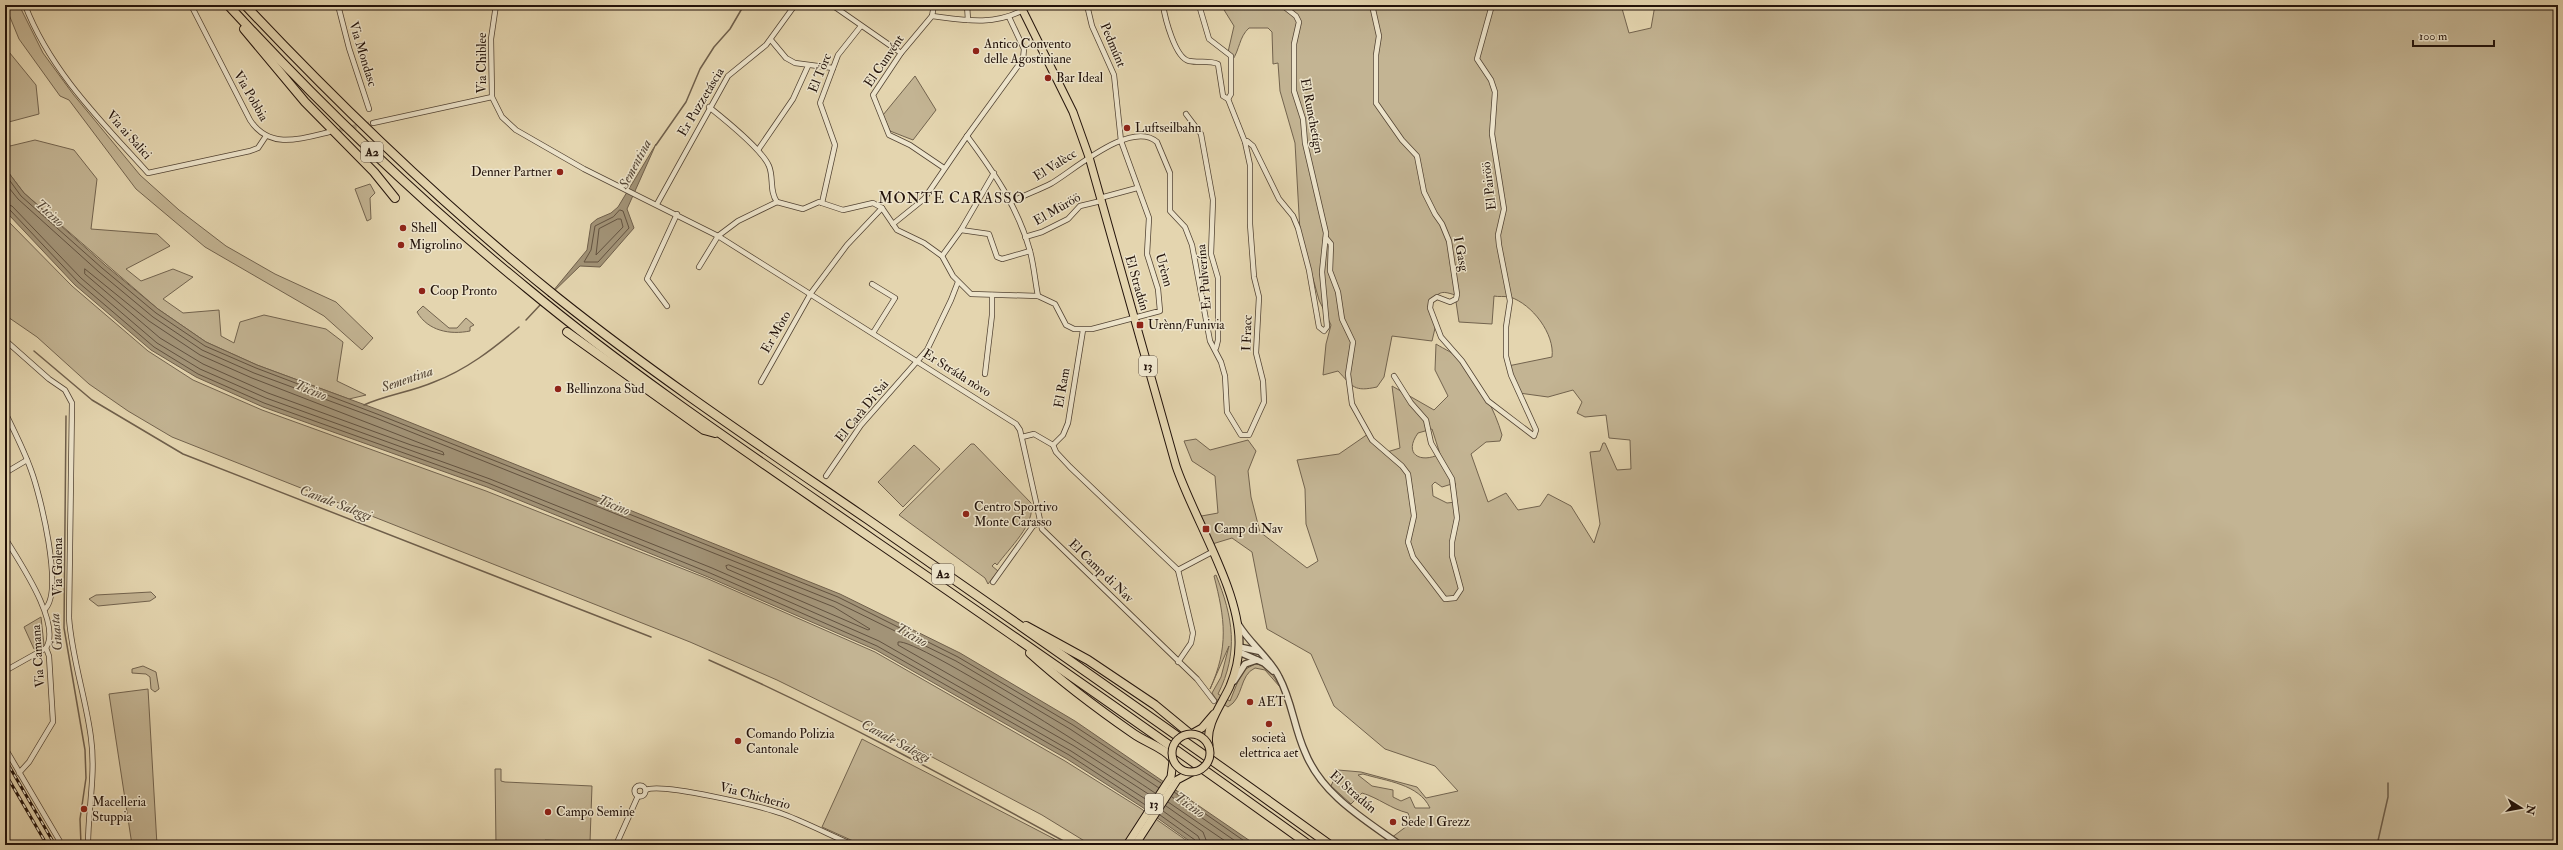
<svg xmlns="http://www.w3.org/2000/svg" width="2563" height="850" font-family="'IM FELL Double Pica',serif">
  <style>
    .green { fill: #c3b493; stroke: #72634e; fill-rule: evenodd }
    .water { fill: #a29377; stroke: #6f5f4b }
    .lines { fill: none; stroke-linecap: round; stroke-linejoin: round }
    .shore { stroke: #625240; stroke-width: 1 }
    .stream { stroke: #6f5f4b; stroke-width: 1.5 }
    .minor-tunnel { stroke: #bdae8e; stroke-width: 4.5; stroke-dasharray: 4.5 2; stroke-linecap: butt }
    .minor-casing { stroke: #524333; stroke-width: 6 }
    .tertiary-casing { stroke: #524333; stroke-width: 8 }
    .primary-casing { stroke: #22120a; stroke-width: 9 }
    .motorway-casing { stroke: #22120a; stroke-width: 10 }
    .minor { stroke: #ede4cb; stroke-width: 4.5 }
    .tertiary { stroke: #ede4cb; stroke-width: 5.5 }
    .primary { stroke: #e4d5af; stroke-width: 7 }
    .motorway { stroke: #e4d5af; stroke-width: 8 }
    .rail-casing { stroke: #22120a; stroke-width: 3 }
    .rail { stroke: #ede4cb; stroke-width: 1.5; stroke-dasharray: 4.5; stroke-linecap: butt }
    .primary-bridge-casing { stroke: #22120a; stroke-width: 9; stroke-linecap: butt }
    .primary-bridge { stroke: #e4d5af; stroke-width: 7 }
    .poi-dot { fill: #8f2418; stroke: #ede4cb; stroke-width: 1.5 }
    .labels { text-anchor: middle; dominant-baseline: central; stroke-width: 3; stroke-linejoin: round; paint-order: stroke }
    .shield { fill: #ede4cb; stroke: #5f5144; stroke-width: 1 }
    .shield-label { font-size: 12px; font-weight: bold; fill: #22120a }
    .poi-label { font-size: 13px; fill: #22120a; stroke: #ede4cb; text-anchor: start }
    .street-label { font-size: 13px; fill: #22120a; stroke: #ede4cb }
    .water-label { font-size: 14px; font-style: italic; fill: #554636; stroke: #ede4cb }
    .quarter-label { font-size: 15px; letter-spacing: 1px; fill: #22120a; stroke: #ede4cb }
  </style>
  <rect width="100%" height="100%" fill="#e4d5af"/>
  <filter id="stains"><feTurbulence type="fractalNoise" baseFrequency=".005" numOctaves="4"/><feColorMatrix values="0 0 0 0 .2 0 0 0 0 .09 0 0 0 0 .02 0 0 0 .5 -.17"/></filter>
  <radialGradient id="worn" r=".72"><stop offset=".6" stop-color="#630" stop-opacity="0"/><stop offset="1" stop-color="#630" stop-opacity=".3"/></radialGradient>
  <g class="green">
    <polygon points="5,5 19,5 43,53 73,94 140,175 179,210 226,246 275,274 336,302 373,338 362,350 324,316 205,247 136,189 69,100 60,96 19,39"/>
    <path d="M1221,5H1621L1629,33L1651,28L1655,5H2558V845H1400L1391,838L1411,823L1408,813C1391,809 1379,798 1362,793L1351,804L1331,786L1338,770L1361,772L1417,787L1426,798L1458,791L1435,766L1385,749L1334,706L1311,654L1267,629L1252,552L1232,538L1209,545L1196,517L1218,513L1215,476L1192,461L1184,441L1196,439L1210,450L1248,440L1256,451L1248,471L1251,497L1260,532L1307,568L1318,561L1306,524L1305,489L1297,460L1339,454L1368,434L1387,452L1400,448L1392,386L1434,410L1448,396L1435,370L1436,344C1444,349 1456,354 1462,361C1479,381 1495,410 1502,435L1500,441L1486,442L1471,454L1488,502L1506,493L1518,510L1540,506L1548,494L1571,506L1594,543L1600,524L1590,452L1600,451L1603,443H1605L1617,470L1631,469L1630,440L1609,438L1606,415L1585,417L1577,413L1582,402L1573,390L1548,397L1519,393L1508,366L1552,357C1555,334 1532,304 1510,297C1505,296 1498,297 1494,296L1492,324L1459,322L1455,295C1440,290 1439,292 1430,304L1436,324L1432,341L1392,336L1384,377L1377,387C1354,392 1353,387 1338,371L1323,375L1326,344L1331,325L1319,300L1300,232L1295,143L1280,91L1278,63L1273,64L1272,32L1268,28H1249C1239,37 1240,49 1232,61L1228,52L1234,26ZM1432,429L1440,454C1420,464 1403,454 1418,433ZM1435,482L1442,487L1455,483L1456,502L1447,503L1433,496L1432,485ZM1363,774C1386,781 1419,784 1430,808H1415L1410,797L1401,801L1393,797V790L1372,786L1358,775Z"/>
    <polygon points="5,47 36,85 39,114 5,123"/>
    <polygon points="915,76 936,110 913,140 890,131 883,115"/>
    <polygon points="5,139 10,146 35,140 74,150 97,179 91,229 157,234 170,246 126,269 141,281 173,269 193,277 163,299 183,313 219,310 221,336 234,343 240,322 264,315 326,329 343,342 337,381 366,395 349,399 257,365 206,342 158,309 24,193 5,168"/>
    <polygon points="370,184 375,193 370,198 371,219 367,221 355,189"/>
    <polygon points="5,218 72,286 148,351 193,380 262,410 486,491 706,578 875,652 1065,761 1140,808 1193,845 1091,845 1042,815 917,749 777,680 690,642 172,437 128,411 89,384 37,337 5,315"/>
    <path d="M423,306L449,328H457L466,318L474,325L470,327V331C450,335 428,331 417,312Z"/>
    <path d="M971,444H974L1031,503C1036,524 1009,548 997,565L995,563L992,566L998,571L988,584L985,578L899,515Z"/>
    <polygon points="914,445 940,469 903,507 878,482"/>
    <path d="M1216,575C1233,617 1239,652 1218,694L1230,701L1242,671L1255,664C1267,664 1274,677 1280,687L1265,670L1255,668C1239,675 1244,698 1228,707L1216,699L1212,693L1221,677L1229,646L1210,689C1229,647 1225,619 1214,576Z"/>
    <polygon points="151,592 156,597 150,601 98,606 89,599 96,595"/>
    <polygon points="41,617 44,645 34,649 24,627"/>
    <polygon points="143,666 156,672 159,689 155,692 151,689 150,677 146,674 132,673 132,669"/>
    <polygon points="148,689 157,845 132,845 109,694"/>
    <polygon points="862,739 1066,845 862,845 822,827"/>
    <polygon points="495,769 501,769 501,781 505,782 592,786 590,842 545,840 544,845 496,845"/>
  </g>
  <g class="water">
    <polygon points="656,144 627,209 634,228 600,267 580,266 548,297 587,250 591,224 597,219 611,213 618,207"/>
    <polygon points="5,168 24,193 105,265 158,309 206,342 257,365 379,410 840,594 960,653 1075,721 1256,845 1195,845 1142,807 1067,759 876,650 708,577 487,487 263,407 196,377 151,350 75,285 9,215 5,211"/>
  </g>
  <g class="lines">
    <g class="shore">
      <polyline points="5,174 21,196 102,268 156,313 205,346 256,368 377,414 838,597 958,657 1073,725 1161,783"/>
      <polyline points="5,183 18,199 99,272 153,317 202,350 254,373 376,418 836,602 956,661 1070,729 1159,788"/>
      <polyline points="5,204 12,206 81,278 157,343 200,369 266,398 490,479 712,568 879,641 1071,751 1150,802"/>
      <polyline points="5,209 10,210 78,282 154,347 198,374 264,403 488,483 710,573 877,646 1069,755 1147,806"/>
      <polygon points="620,210 623,211 629,228 598,262 584,262 591,250 595,226 613,217"/>
      <polygon points="618,219 621,219 623,227 596,255 599,229"/>
      <polygon points="85,269 149,321 200,355 252,378 443,452 444,455 411,445 268,393 203,364 160,338 85,274"/>
      <polygon points="729,565 834,607 870,629 868,630 727,569 726,566"/>
      <polyline points="1174,792 1250,845"/>
      <path d="M1153,797L1074,746L898,645V642C917,637 1126,773 1155,793"/>
      <polyline points="1172,797 1241,845"/>
      <polyline points="1168,802 1231,845"/>
      <polyline points="1166,806 1203,832 1208,845"/>
      <polyline points="1163,811 1198,836 1202,845"/>
      <polyline points="1160,815 1195,840 1197,845"/>
    </g>
    <g class="stream">
      <polyline points="656,145 686,102 700,69 714,47 730,29 744,5"/>
      <polyline points="526,320 541,304"/>
      <polyline points="34,351 92,400 183,454 651,637"/>
      <path d="M364,405C386,395 411,392 434,382C466,370 493,349 519,327"/>
      <polyline points="66,416 64,628 85,750 86,778 80,819 81,845"/>
      <path d="M709,660C833,715 952,780 1071,845"/>
      <polyline points="2377,845 2388,797 2388,783"/>
    </g>
    <polyline class="minor-tunnel" points="333,131 373,123"/>
    <g class="minor-casing">
      <g id="minor">
        <path d="M25,5C50,71 102,122 148,173L250,151L258,148L266,136"/>
        <path d="M191,5L250,120C269,150 301,139 329,132"/>
        <polyline points="338,5 349,48 369,109"/>
        <polyline points="496,5 491,39 492,97 502,117 516,130 584,169 718,236 1016,424 1020,430 1042,529 1197,679 1214,701"/>
        <polyline points="832,5 901,53"/>
        <polyline points="967,5 968,20"/>
        <path d="M1163,5C1165,18 1175,58 1189,61C1199,63 1209,60 1218,64L1223,96L1228,99"/>
        <polyline points="1199,5 1209,39 1231,56 1231,94 1228,99"/>
        <polyline points="1372,5 1379,36 1376,55 1376,103 1402,140 1417,156 1424,192 1435,214 1442,224 1449,241 1457,294 1456,299 1450,302 1437,297 1431,301 1430,308 1441,337 1462,361 1488,401 1534,436 1536,430 1511,375 1506,356 1506,327 1510,301 1499,245 1498,235 1504,209 1492,134 1495,92 1491,80 1477,59 1492,5"/>
        <polyline points="932,16 934,5"/>
        <polyline points="771,40 786,58 795,63 833,68"/>
        <polyline points="1228,99 1245,142"/>
        <path d="M709,107C724,119 762,149 769,166C774,178 769,191 777,202"/>
        <polyline points="1186,114 1201,134 1213,200 1211,254 1218,278 1218,340 1216,348"/>
        <polyline points="373,123 492,97"/>
        <path d="M967,136C993,171 1018,207 1030,251C1034,266 1035,281 1038,296"/>
        <polyline points="758,150 793,99 808,66"/>
        <path d="M944,168L910,145L889,135L873,95L901,53L932,16C964,20 993,26 1023,10"/>
        <polyline points="1100,198 1137,188"/>
        <path d="M1011,202C1024,195 1039,190 1052,183C1074,170 1132,119 1157,142L1170,173V211L1185,227L1192,245L1210,341L1221,362L1225,376L1227,412L1241,435H1249L1264,402L1263,381L1256,353L1259,297L1254,277L1250,224V165L1245,142L1247,141L1253,146L1279,199L1293,216L1298,228L1309,270L1319,327L1324,331L1327,327L1322,272L1326,233L1305,143L1303,119L1294,91V44L1299,22L1296,16L1282,5"/>
        <polyline points="822,203 835,145 820,103 838,55 861,26"/>
        <polyline points="657,204 728,76 766,45 795,5"/>
        <polyline points="893,224 924,199 967,136 1023,59 1024,49 1009,17"/>
        <polyline points="961,230 989,234 997,257 1002,259 1030,251"/>
        <polyline points="1025,237 1042,232 1068,219 1080,206 1101,201"/>
        <polyline points="1326,238 1331,244 1330,271 1338,292 1342,319 1353,342 1348,374 1352,404 1372,440 1402,466 1408,474 1414,516 1408,542 1413,557 1445,599 1455,598 1461,589 1452,556 1452,542 1457,518 1452,479 1431,443 1426,420 1411,403 1394,376"/>
        <polyline points="942,256 961,230 994,173"/>
        <polyline points="699,267 718,236 738,221 777,202 803,209 819,202 843,210 873,203 882,208 897,230 924,243 942,256 953,276 971,294 1038,296 1055,304 1066,325 1074,329 1092,329 1160,311 1158,289 1147,254 1149,218 1121,141 1114,75 1092,26 1087,5"/>
        <polyline points="872,284 895,298 873,333"/>
        <polyline points="667,306 647,279 677,214"/>
        <path d="M5,340L49,379L65,390L72,403L69,618C72,659 86,698 91,738C96,774 88,809 88,845"/>
        <polyline points="985,374 992,315 992,295"/>
        <polyline points="761,382 811,293 847,245 882,208"/>
        <path d="M5,412C14,431 24,450 31,470C40,494 64,591 45,609"/>
        <polyline points="1022,437 1034,434 1053,445"/>
        <polyline points="1053,445 1056,452 1070,467 1178,570"/>
        <polyline points="1053,445 1063,435 1068,423 1083,330"/>
        <polyline points="5,473 27,460"/>
        <polyline points="826,476 861,425 927,350 951,300 958,282"/>
        <path d="M5,538C18,560 62,623 46,648L49,656L53,722L29,762L19,773"/>
        <polyline points="1178,570 1193,633 1191,643 1178,662"/>
        <polyline points="1178,570 1212,552"/>
        <polyline points="993,582 1033,526 1039,523"/>
        <polyline points="5,671 46,648"/>
        <polyline points="5,748 62,845"/>
        <circle cx="640" cy="791" r="5.5"/>
        <path d="M646,790C660,782 764,807 783,814C807,823 830,835 853,845"/>
        <polyline points="616,845 638,796"/>
      </g>
    </g>
    <g class="tertiary-casing">
      <g id="tertiary">
        <path d="M1238,624C1250,644 1269,657 1279,677C1292,701 1294,728 1305,752C1322,795 1364,819 1400,845"/>
        <polyline points="1239,647 1258,651"/>
        <polyline points="1239,652 1264,663 1273,671"/>
        <polyline points="1234,681 1245,664 1257,660"/>
      </g>
    </g>
    <g class="primary-casing">
      <g id="primary">
        <path d="M1020,5L1073,112L1089,157L1176,466C1194,519 1241,592 1239,645C1239,659 1235,674 1230,686C1222,704 1205,725 1209,745"/>
        <polyline points="1193,733 1202,728 1214,714"/>
        <polyline points="1127,845 1171,777 1173,761"/>
        <polyline points="1135,845 1177,780 1192,772"/>
      </g>
    </g>
    <g class="motorway-casing">
      <g id="motorway">
        <path d="M228,5C321,106 421,202 528,289C638,380 757,459 874,540C1020,640 1165,741 1309,845"/>
        <path d="M245,5C343,109 446,208 558,298C657,377 762,447 867,519C1022,627 1177,734 1330,845"/>
        <polyline points="244,29 305,102 374,172 395,198"/>
        <polyline points="567,332 704,430 715,433"/>
        <polyline points="1026,626 1088,660 1155,705 1189,733"/>
        <path d="M1030,653C1063,683 1098,709 1134,734C1145,742 1163,747 1172,758"/>
      </g>
    </g>
    <use href="#minor" class="minor"/>
    <use href="#tertiary" class="tertiary"/>
    <use href="#primary" class="primary"/>
    <use href="#motorway" class="motorway"/>
    <g class="rail-casing">
      <g id="rail">
        <polyline points="5,759 55,845"/>
        <polyline points="5,773 47,845"/>
      </g>
    </g>
    <use href="#rail" class="rail"/>
    <g class="primary-bridge-casing">
      <circle id="primary-bridge" cx="1191" cy="753" r="19"/>
    </g>
    <use href="#primary-bridge" class="primary-bridge"/>
  </g>
  <g class="poi-dot">
    <circle cx="976" cy="51" r="4"/>
    <circle cx="1048" cy="78" r="4"/>
    <circle cx="1127" cy="128" r="4"/>
    <circle cx="560" cy="172" r="4"/>
    <circle cx="403" cy="228" r="4"/>
    <circle cx="401" cy="245" r="4"/>
    <circle cx="422" cy="291" r="4"/>
    <rect x="1136" y="321" width="8" height="8" rx="2"/>
    <circle cx="558" cy="389" r="4"/>
    <circle cx="966" cy="514" r="4"/>
    <rect x="1202" y="525" width="8" height="8" rx="2"/>
    <circle cx="1250" cy="702" r="4"/>
    <circle cx="1269" cy="724" r="4"/>
    <circle cx="738" cy="741" r="4"/>
    <circle cx="84" cy="809" r="4"/>
    <circle cx="548" cy="812" r="4"/>
    <circle cx="1393" cy="822" r="4"/>
  </g>
  <g class="labels">
    <g class="shield">
      <rect x="361" y="142" width="22" height="20" rx="3"/>
      <rect x="1139" y="356" width="18" height="20" rx="3"/>
      <rect x="932" y="564" width="22" height="20" rx="3"/>
      <rect x="1145" y="794" width="18" height="20" rx="3"/>
    </g>
    <g class="shield-label">
      <text x="372" y="152">A2</text>
      <text x="1148" y="366">13</text>
      <text x="943" y="574">A2</text>
      <text x="1154" y="804">13</text>
    </g>
    <g class="poi-label">
      <text x="984" y="44">Antico Convento<tspan x="984" dy="15">delle Agostiniane</tspan></text>
      <text x="1056" y="78">Bar Ideal</text>
      <text x="1135" y="128">Luftseilbahn</text>
      <text x="552" y="172" text-anchor="end">Denner Partner</text>
      <text x="411" y="228">Shell</text>
      <text x="409" y="245">Migrolino</text>
      <text x="430" y="291">Coop Pronto</text>
      <text x="1148" y="325">Urènn/Funivia</text>
      <text x="566" y="389">Bellinzona Sud</text>
      <text x="974" y="507">Centro Sportivo<tspan x="974" dy="15">Monte Carasso</tspan></text>
      <text x="1214" y="529">Camp di Nav</text>
      <text x="1258" y="702">AET</text>
      <text x="746" y="734">Comando Polizia<tspan x="746" dy="15">Cantonale</tspan></text>
      <text x="1269" y="738" text-anchor="middle">società<tspan x="1269" dy="15">elettrica aet</tspan></text>
      <text x="92" y="802">Macelleria<tspan x="92" dy="15">Stuppia</tspan></text>
      <text x="556" y="812">Campo Semine</text>
      <text x="1401" y="822">Sede I Grezz</text>
    </g>
    <g class="street-label">
      <text transform="translate(1113 45) rotate(67)">Pedmúnt</text>
      <text transform="translate(363 54) rotate(73)">Via Mondasc</text>
      <text transform="translate(884 61) rotate(-56)">El Cunvént</text>
      <text transform="translate(482 63) rotate(-90)">Via Chiblee</text>
      <text transform="translate(820 73) rotate(-68)">El Törc</text>
      <text transform="translate(251 96) rotate(60)">Via Pobbia</text>
      <text transform="translate(701 102) rotate(-59)">Er Puzzetáscia</text>
      <text transform="translate(1312 116) rotate(79)">El Runchetígn</text>
      <text transform="translate(129 135) rotate(48)">Via ai Salici</text>
      <text transform="translate(1055 165) rotate(-32)">El Valècc</text>
      <text transform="translate(1489 186) rotate(-97)">El Pairöö</text>
      <text transform="translate(1057 209) rotate(-30)">El Müröö</text>
      <text transform="translate(1461 254) rotate(79)">I Gasg</text>
      <text transform="translate(1164 270) rotate(74)">Urènn</text>
      <text transform="translate(1204 277) rotate(-95)">Er Pulverína</text>
      <text transform="translate(1137 283) rotate(74)">El Stradún</text>
      <text transform="translate(776 332) rotate(-60)">Er Mòto</text>
      <text transform="translate(1247 333) rotate(-88)">I Fracc</text>
      <text transform="translate(957 373) rotate(32)">Er Stráda nòvo</text>
      <text transform="translate(1062 388) rotate(-80)">El Ram</text>
      <text transform="translate(862 411) rotate(-51)">El Carà Di Sai</text>
      <text transform="translate(58 567) rotate(-90)">Via Golena</text>
      <text transform="translate(1101 571) rotate(44)">El Camp di Nav</text>
      <text transform="translate(38 656) rotate(-94)">Via Camana</text>
      <text transform="translate(1353 792) rotate(41)">El Stradún</text>
      <text transform="translate(755 796) rotate(15)">Via Chicherio</text>
    </g>
    <g class="water-label">
      <text transform="translate(635 164) rotate(-62)">Sementina</text>
      <text transform="translate(50 213) rotate(43)">Ticino</text>
      <text transform="translate(407 379) rotate(-19)">Sementina</text>
      <text transform="translate(311 390) rotate(23)">Ticino</text>
      <text transform="translate(336 503) rotate(21)">Canale Saleggi</text>
      <text transform="translate(614 505) rotate(23)">Ticino</text>
      <text transform="translate(56 632) rotate(-95)">Guasta</text>
      <text transform="translate(912 635) rotate(30)">Ticino</text>
      <text transform="translate(896 741) rotate(28)">Canale Saleggi</text>
      <text transform="translate(1190 805) rotate(36)">Ticino</text>
    </g>
    <g class="quarter-label">
      <text x="952" y="198">MONTE CARASSO</text>
    </g>
  </g>
  <rect width="2563" height="850" fill="none" stroke="#e4d5af" stroke-width="20"/>
  <rect x="6" y="6" width="2551" height="838" fill="none" stroke="#22120a" stroke-width="2"/>
  <rect x="10" y="10" width="2543" height="830" fill="none" stroke="#22120a"/>
  <g transform="translate(2521 808) rotate(101)" stroke="#ede4cb" stroke-width="3" paint-order="stroke">
  <path d="M0-3L7 15L0 10L-7 15Z" fill="#22120a"/>
  <text y="-6" font-size="11" font-weight="bold" text-anchor="middle" fill="#22120a">N</text>
  </g>
  <path d="M2413 40v6h81v-6" fill="none" stroke="#22120a" stroke-width="2"/>
  <text x="2419" y="40" font-size="12" fill="#22120a" stroke="#ede4cb" stroke-width="3" paint-order="stroke">100 m</text>
  <rect width="100%" height="100%" filter="url(#stains)"/>
  <rect width="100%" height="100%" fill="url(#worn)"/>
</svg>
